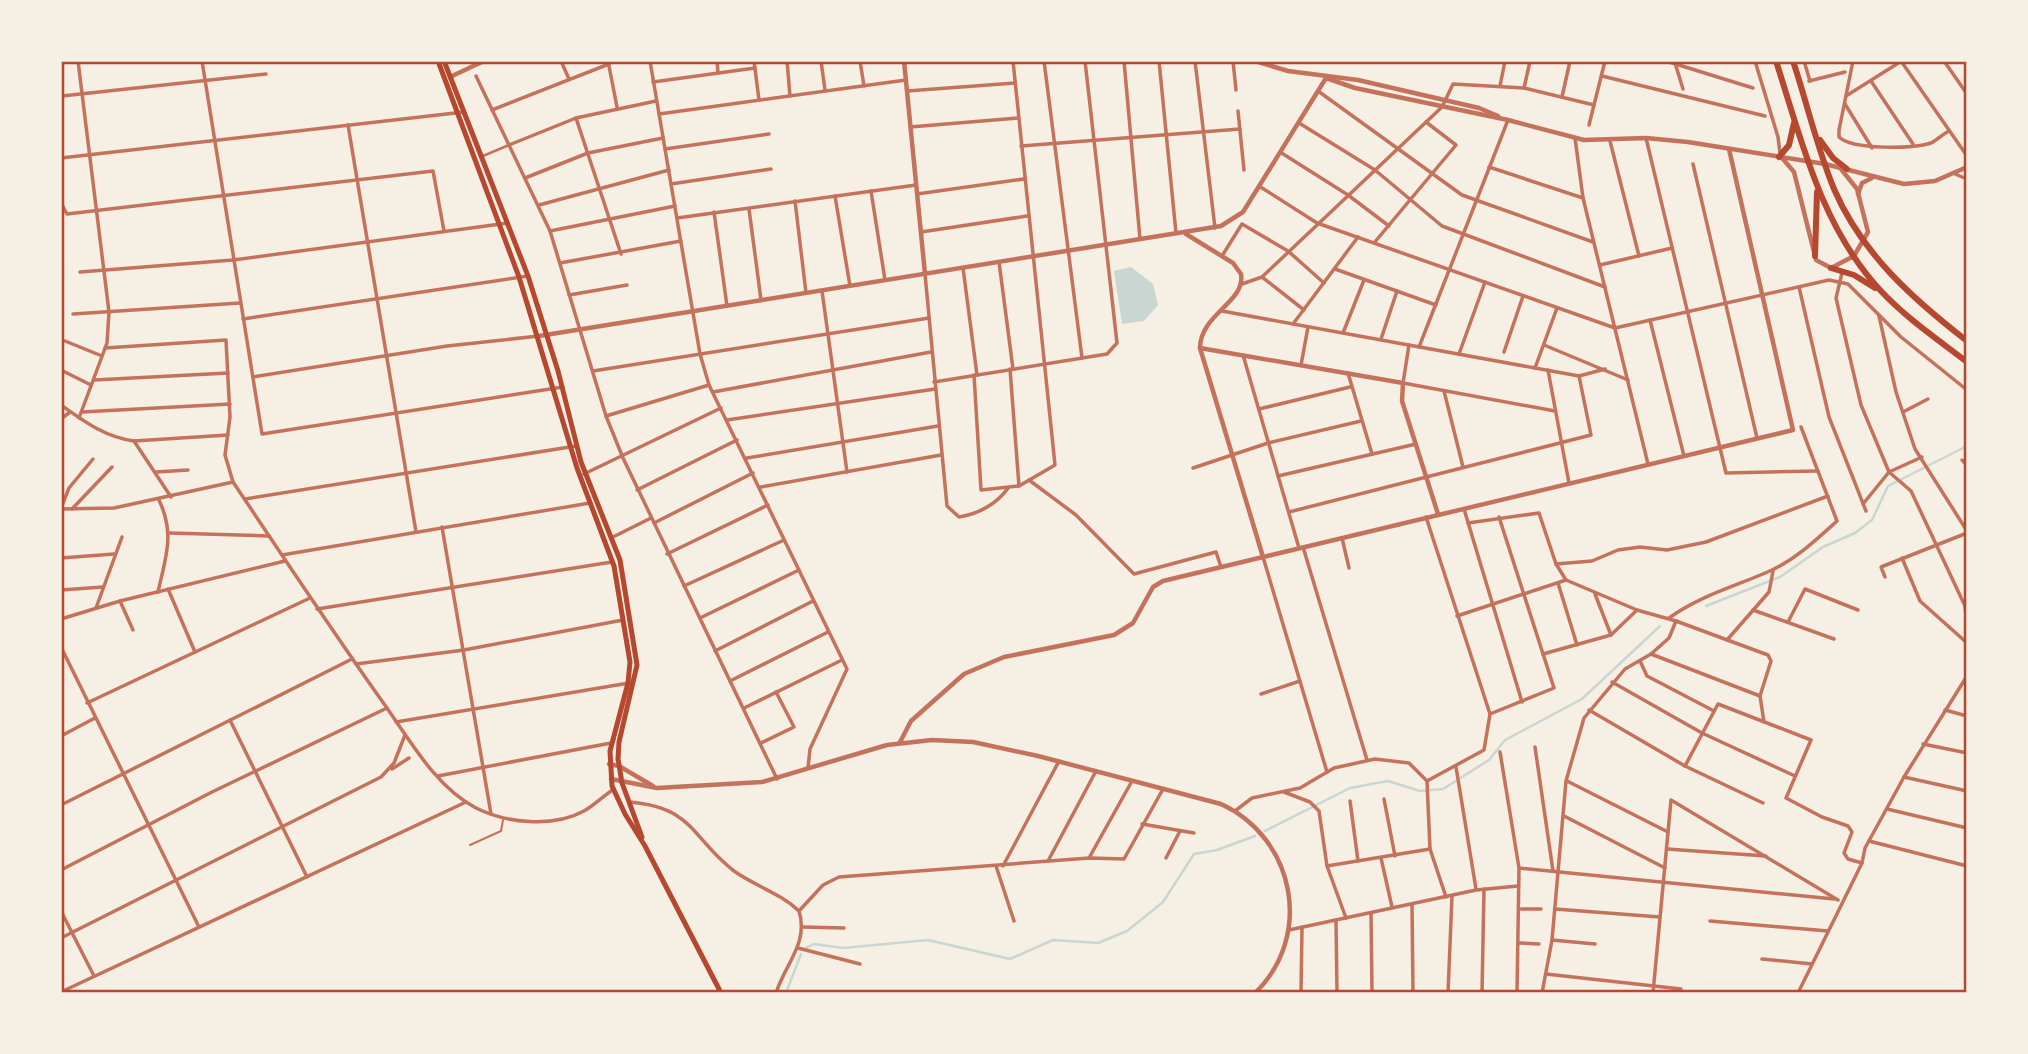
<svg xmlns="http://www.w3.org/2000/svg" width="2028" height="1054" font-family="'Archivo Narrow',sans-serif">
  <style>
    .water { fill: #c9d6d2 }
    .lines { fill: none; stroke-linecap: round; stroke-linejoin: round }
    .stream { stroke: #c9d6d2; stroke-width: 2.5 }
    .service { stroke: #c5725c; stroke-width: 2 }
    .pedestrian { stroke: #c5725c; stroke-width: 2.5 }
    .minor { stroke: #c5725c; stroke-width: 3.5 }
    .tertiary { stroke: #c5725c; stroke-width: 4.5 }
    .secondary { stroke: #b5482f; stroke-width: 5 }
    .trunk { stroke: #b5482f; stroke-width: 6 }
    .neatline { fill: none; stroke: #b5482f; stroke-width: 2.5 }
  </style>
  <rect width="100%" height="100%" fill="#f6efe4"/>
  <polygon class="water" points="1131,267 1153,284 1158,305 1144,321 1122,324 1114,271"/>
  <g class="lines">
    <g class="stream">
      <polyline points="1706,606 1780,577 1823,547 1855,533 1872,520 1888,486 1967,446"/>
      <polyline points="1265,831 1350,788 1388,781 1420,791 1443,789 1489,760 1505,740 1582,699 1660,626"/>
      <polyline points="806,948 814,944 843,948 928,940 1010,959 1053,940 1098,943 1127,931 1163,902 1194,854 1217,850 1255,836"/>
      <polyline points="786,993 801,954"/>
    </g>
    <polyline class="service" points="470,845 501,831 503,820"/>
    <polyline class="pedestrian" points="483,156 509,145"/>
    <g class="minor">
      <polyline points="78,61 109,312 107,343 79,418"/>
      <polyline points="202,61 262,434 563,387"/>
      <polyline points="561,61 569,79"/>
      <polyline points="608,61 617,107"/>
      <polyline points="650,61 700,354 709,385 847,669 810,749 808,768"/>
      <polyline points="717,61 718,73"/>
      <polyline points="754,61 759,100"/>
      <polyline points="787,61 790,96"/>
      <polyline points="821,61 825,90"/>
      <polyline points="860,61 864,86"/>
      <polyline points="1044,61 1082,358"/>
      <polyline points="1124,61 1140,239"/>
      <polyline points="1159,61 1176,233"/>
      <polyline points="1195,61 1215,228"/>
      <polyline points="1233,61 1236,90"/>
      <polyline points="1666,61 1753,88"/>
      <polyline points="1755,61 1778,137 1780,153"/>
      <polyline points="1804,61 1810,81"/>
      <path d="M1853,61L1839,130V137C1852,150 1915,149 1931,143C1937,140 1943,134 1949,131"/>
      <polyline points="1901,61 1967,156"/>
      <polyline points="1944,61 1967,94"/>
      <polyline points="1675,63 1683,89"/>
      <polyline points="476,76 550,231 606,416 623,458 777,779"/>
      <polyline points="1602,76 1765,116"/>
      <polyline points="1809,81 1845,72"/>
      <polyline points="1871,81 1913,144"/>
      <polyline points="653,82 755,68"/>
      <polyline points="1500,86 1505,61"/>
      <polyline points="1524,88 1530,61"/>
      <polyline points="907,91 1015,83"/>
      <polyline points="1318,91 1462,195 1593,242"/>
      <polyline points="62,96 266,74"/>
      <polyline points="1846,96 1900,62"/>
      <polyline points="1562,97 1570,61"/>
      <polyline points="1845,104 1872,148"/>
      <polyline points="492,110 609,64"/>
      <polyline points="1238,111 1244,170"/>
      <polyline points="659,114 906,80"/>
      <polyline points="576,118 621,254"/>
      <polyline points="1299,123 1375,170 1442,226 1605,287"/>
      <polyline points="348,125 416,532"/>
      <polyline points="1589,125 1605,61"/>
      <polyline points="910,127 1018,118"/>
      <polyline points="1575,138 1583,198 1648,464"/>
      <polyline points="1646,138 1726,473 1818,471"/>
      <polyline points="1610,141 1639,256"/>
      <polyline points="509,145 576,118 656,101"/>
      <polyline points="1021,146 1240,129"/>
      <polyline points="665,149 769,134"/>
      <polyline points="1280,152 1348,195 1389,226"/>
      <polyline points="61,158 464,112"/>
      <polyline points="1693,164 1757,438"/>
      <polyline points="1489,167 1583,198"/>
      <polyline points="1955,174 1967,179"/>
      <polyline points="525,178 588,153 663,138"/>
      <polyline points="671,184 771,169"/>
      <polyline points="1259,186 1317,223 1615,328 1829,280 1848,284 1901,337 1967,390"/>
      <polyline points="871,191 885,280"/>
      <polyline points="917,194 1024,179"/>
      <polyline points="835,196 850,286"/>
      <polyline points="795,201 806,293"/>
      <polyline points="61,203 67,214 433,171 444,231"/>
      <polyline points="539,205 669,170"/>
      <polyline points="749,209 761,300"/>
      <polyline points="714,212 727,306"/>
      <polyline points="677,218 916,185"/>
      <polyline points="550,231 675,206"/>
      <polyline points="921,232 1027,216"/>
      <polyline points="1374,243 1456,145 1426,122"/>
      <polyline points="1222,256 1242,224 1288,251 1324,283"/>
      <polyline points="999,262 1013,369"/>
      <polyline points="560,263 681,241"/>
      <polyline points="1600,265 1672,248"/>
      <polyline points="963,268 977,375"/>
      <polyline points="1335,269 1436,305"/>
      <polyline points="80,272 233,260 508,223"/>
      <polyline points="1842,273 1836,298 1861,405 1889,472 1911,491 1965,606 1967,626"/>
      <path d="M925,274L947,506L959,517C978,514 997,504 1008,488"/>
      <polyline points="1262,277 1304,310"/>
      <polyline points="1242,284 1262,277 1442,107 1453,84 1524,88 1594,105"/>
      <polyline points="1799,287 1829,417 1866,511"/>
      <polyline points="822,291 847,472"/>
      <polyline points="569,295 627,285"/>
      <polyline points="1222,311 1579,376 1605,369"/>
      <polyline points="73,314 240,303"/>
      <polyline points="1879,316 1896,392 1915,449 1967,531"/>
      <polyline points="243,319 528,276"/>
      <polyline points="1650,320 1684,456"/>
      <polyline points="1293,324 1358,237"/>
      <polyline points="1343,333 1364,280"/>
      <polyline points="1381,339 1397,291"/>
      <polyline points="65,341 102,356"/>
      <polyline points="1409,345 1403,383 1555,411"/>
      <polyline points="1544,345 1628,380"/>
      <polyline points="1419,347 1508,120"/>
      <path d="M105,348L226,340L230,417L225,455L233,482C282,555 331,629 382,701C408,737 435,787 476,808C506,823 553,828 584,811C595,805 603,796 614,789"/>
      <polyline points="1504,352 1523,296"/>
      <polyline points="1459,354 1485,282"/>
      <polyline points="1243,355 1299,548"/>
      <polyline points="1301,365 1308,327"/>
      <polyline points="1535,368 1557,308"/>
      <polyline points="1010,369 1019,486"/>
      <polyline points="61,370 91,385"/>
      <polyline points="1548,370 1569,483"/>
      <polyline points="593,371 929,318"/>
      <polyline points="1348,373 1372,454"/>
      <polyline points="974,375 981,490 1019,486 1055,465 1013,61"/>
      <polyline points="253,377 447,346 539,336"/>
      <polyline points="94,380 228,373"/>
      <polyline points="934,382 1107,354 1117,343 1085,61"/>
      <polyline points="1444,391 1463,467"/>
      <polyline points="713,392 931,352"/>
      <path d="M61,405C85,422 105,437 134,441L228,435"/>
      <polyline points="1259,409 1350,387"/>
      <polyline points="82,412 230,404"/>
      <polyline points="1903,412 1928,399"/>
      <polyline points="606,416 709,385"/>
      <polyline points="61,419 70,412"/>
      <polyline points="727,420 935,389"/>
      <polyline points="134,441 171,497"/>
      <polyline points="747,458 938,426"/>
      <polyline points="1962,460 1967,466"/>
      <polyline points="1193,468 1268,443 1361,421"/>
      <polyline points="156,472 188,470"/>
      <polyline points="584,474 721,408"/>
      <polyline points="1278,476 1416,444"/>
      <polyline points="1029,480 1076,515 1134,574 1216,552 1221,567"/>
      <polyline points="761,487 941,455"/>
      <polyline points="637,490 737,440"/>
      <polyline points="245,499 576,446"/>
      <polyline points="1863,504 1889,472 1922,457"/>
      <polyline points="61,508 69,488 93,459"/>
      <polyline points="61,509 114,508 233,482"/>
      <polyline points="72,509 112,467"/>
      <polyline points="1464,509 1522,702"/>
      <polyline points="1289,512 1591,435 1579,376"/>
      <polyline points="1426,517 1490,714 1554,688 1499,517"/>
      <polyline points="654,523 753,473"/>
      <polyline points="1468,523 1539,513 1556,564 1566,580 1637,610 1676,621 1768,655 1771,661 1760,696 1764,722"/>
      <polyline points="442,527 491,814"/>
      <polyline points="170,533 269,536"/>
      <polyline points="611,538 651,518"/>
      <polyline points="1342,538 1349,568"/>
      <polyline points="1303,547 1367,760"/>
      <polyline points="667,554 768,505"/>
      <polyline points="282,555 590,503"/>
      <polyline points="1263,557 1327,772"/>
      <polyline points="61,558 114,554"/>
      <polyline points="1902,558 1920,601 1967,643"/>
      <polyline points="1556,564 1592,561 1618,550 1640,547 1667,550 1706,542 1828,496"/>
      <polyline points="1885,577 1881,567 1967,533"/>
      <polyline points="1558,583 1577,645"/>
      <polyline points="684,586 784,540"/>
      <polyline points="168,589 195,652"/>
      <polyline points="61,590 103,587"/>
      <path d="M158,592C166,556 175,534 159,500"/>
      <polyline points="1595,594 1611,635"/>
      <polyline points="120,601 133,630"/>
      <polyline points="96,608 122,537"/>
      <polyline points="317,609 612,562"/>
      <polyline points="1753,610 1834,639"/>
      <polyline points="1457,616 1566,580"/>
      <polyline points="700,618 799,570"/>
      <path d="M1669,618C1701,595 1737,586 1772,570C1797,558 1817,539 1837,521L1801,427"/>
      <polyline points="61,619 120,601 285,561"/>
      <polyline points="1788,622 1805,589 1858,610"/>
      <polyline points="1727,640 1769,592 1773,571"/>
      <polyline points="61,647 199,927"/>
      <polyline points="715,651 813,601"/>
      <polyline points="1543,654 1611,635 1637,610"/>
      <polyline points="1651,654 1760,696"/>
      <polyline points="1640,661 1647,676 1714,711"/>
      <polyline points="356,664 464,650 623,620"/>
      <polyline points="730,681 828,632"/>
      <polyline points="1612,682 1702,733 1795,776"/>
      <polyline points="1261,694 1300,681"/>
      <polyline points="87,703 310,598"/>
      <polyline points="744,708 842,660"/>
      <polyline points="1589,710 1685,766 1763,803"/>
      <polyline points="1945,710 1967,716"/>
      <polyline points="230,720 307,877"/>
      <polyline points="396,722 629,683"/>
      <polyline points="61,736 95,718"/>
      <polyline points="761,743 794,727 776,692"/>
      <polyline points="1923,744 1967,753"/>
      <polyline points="1535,747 1553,871"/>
      <polyline points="1500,752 1519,868 1517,993"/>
      <polyline points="1685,766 1718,704 1811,740 1786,798 1822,817 1848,826 1852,832 1844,853 1848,859 1862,863"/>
      <polyline points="1456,767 1476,889"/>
      <polyline points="392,769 409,758"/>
      <polyline points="438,776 611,743"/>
      <polyline points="1904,777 1967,791"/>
      <polyline points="1427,781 1484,750 1490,714"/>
      <polyline points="1567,781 1668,832"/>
      <polyline points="1284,792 1310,802 1319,811 1327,866 1346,918"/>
      <polyline points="1384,799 1395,856"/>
      <polyline points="1350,801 1358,861"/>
      <path d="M629,802C694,807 691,838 734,871C755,886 780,893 799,911C809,943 785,964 776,993"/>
      <polyline points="61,805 352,659"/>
      <polyline points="1887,809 1967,828"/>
      <polyline points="1235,811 1252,798 1300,788 1334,768 1375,759 1409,763 1427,781 1430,849 1446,897"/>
      <polyline points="1564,816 1665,868"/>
      <polyline points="1142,824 1194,833"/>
      <polyline points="1869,841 1967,866"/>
      <polyline points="1667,849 1766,856"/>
      <polyline points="1089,858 1132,781"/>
      <polyline points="1166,858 1180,831"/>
      <polyline points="1381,858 1392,907"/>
      <polyline points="1048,861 1096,771"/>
      <polyline points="996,866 1014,921"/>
      <polyline points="1003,866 1059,761"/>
      <polyline points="1327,866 1430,849"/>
      <polyline points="1519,868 1834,899"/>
      <polyline points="61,870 210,793 387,708"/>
      <polyline points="1412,904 1413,993"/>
      <polyline points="1521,909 1541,909"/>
      <polyline points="1555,909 1660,917"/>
      <polyline points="61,911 94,976"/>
      <polyline points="799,911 823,885 839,877 1089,858 1124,859 1163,789"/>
      <polyline points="1371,913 1372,993"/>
      <polyline points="1336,920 1337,993"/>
      <polyline points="1710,921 1828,931"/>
      <polyline points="803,927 844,928"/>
      <polyline points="1289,930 1476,890 1518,886"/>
      <polyline points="61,938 381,777 394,763 405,735"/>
      <polyline points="1552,940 1595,944"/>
      <polyline points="1519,943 1539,944"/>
      <polyline points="798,948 860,964"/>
      <polyline points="1762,959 1812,964"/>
      <polyline points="1546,974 1681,989"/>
      <polyline points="61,992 466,802"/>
      <polyline points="1301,993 1302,927"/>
      <polyline points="1448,993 1452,896"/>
      <polyline points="1482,993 1484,889"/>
      <polyline points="1542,993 1552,940 1566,781 1584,718 1625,669 1651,654 1669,638 1676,621"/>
      <polyline points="1653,993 1671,800 1838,900"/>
      <polyline points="1798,993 1862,863 1865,848 1904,777 1967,676"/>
    </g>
    <g class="tertiary">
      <polyline points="904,61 925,274"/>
      <polyline points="1255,61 1288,71 1358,80 1479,108 1498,116"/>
      <polyline points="450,77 484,61"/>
      <polyline points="1326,78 1355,88 1508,120 1584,140 1646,138 1688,142 1825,164 1904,184 1935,181 1967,167"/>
      <polyline points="1783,159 1794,172 1816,260 1831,268 1854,256 1868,232 1857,189 1841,169"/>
      <polyline points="1858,194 1862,183 1872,178"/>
      <path d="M1186,234L1233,263L1241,274C1246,302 1200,314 1200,348L1263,557"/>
      <polyline points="539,336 1221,226 1243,212 1326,78"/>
      <polyline points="1200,348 1403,383 1402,401 1438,514"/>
      <polyline points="900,742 911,721 964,674 1004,657 1114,635 1133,623 1153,587 1163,581 1793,430 1729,149"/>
      <polyline points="609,764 619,766 653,786"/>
      <path d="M611,779L657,788L762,782L887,745L932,740L973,742L1038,756L1221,804C1295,838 1314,936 1255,993"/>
    </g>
    <g class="secondary">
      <polyline points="438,61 519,277 577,468 614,566 630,662 628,683 610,751 612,786 625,814 645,846 721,993"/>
      <polyline points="444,61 528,276 558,371 581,462 620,560 637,665 619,742 618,759 622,783 642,837"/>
    </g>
    <g class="trunk">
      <path d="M1776,61C1802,142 1821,226 1880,290C1906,318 1937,339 1967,362"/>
      <path d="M1793,61C1807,103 1817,148 1834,189C1862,254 1913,299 1967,341"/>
      <polyline points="1820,140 1833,158 1847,169"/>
      <polyline points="1779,157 1789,145 1794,123"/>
      <polyline points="1815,256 1817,192"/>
      <polyline points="1831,268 1854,275 1875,288"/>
    </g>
  </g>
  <rect width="2028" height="1054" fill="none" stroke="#f6efe4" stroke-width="126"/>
  <rect x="63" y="63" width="1902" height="928" class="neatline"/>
</svg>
